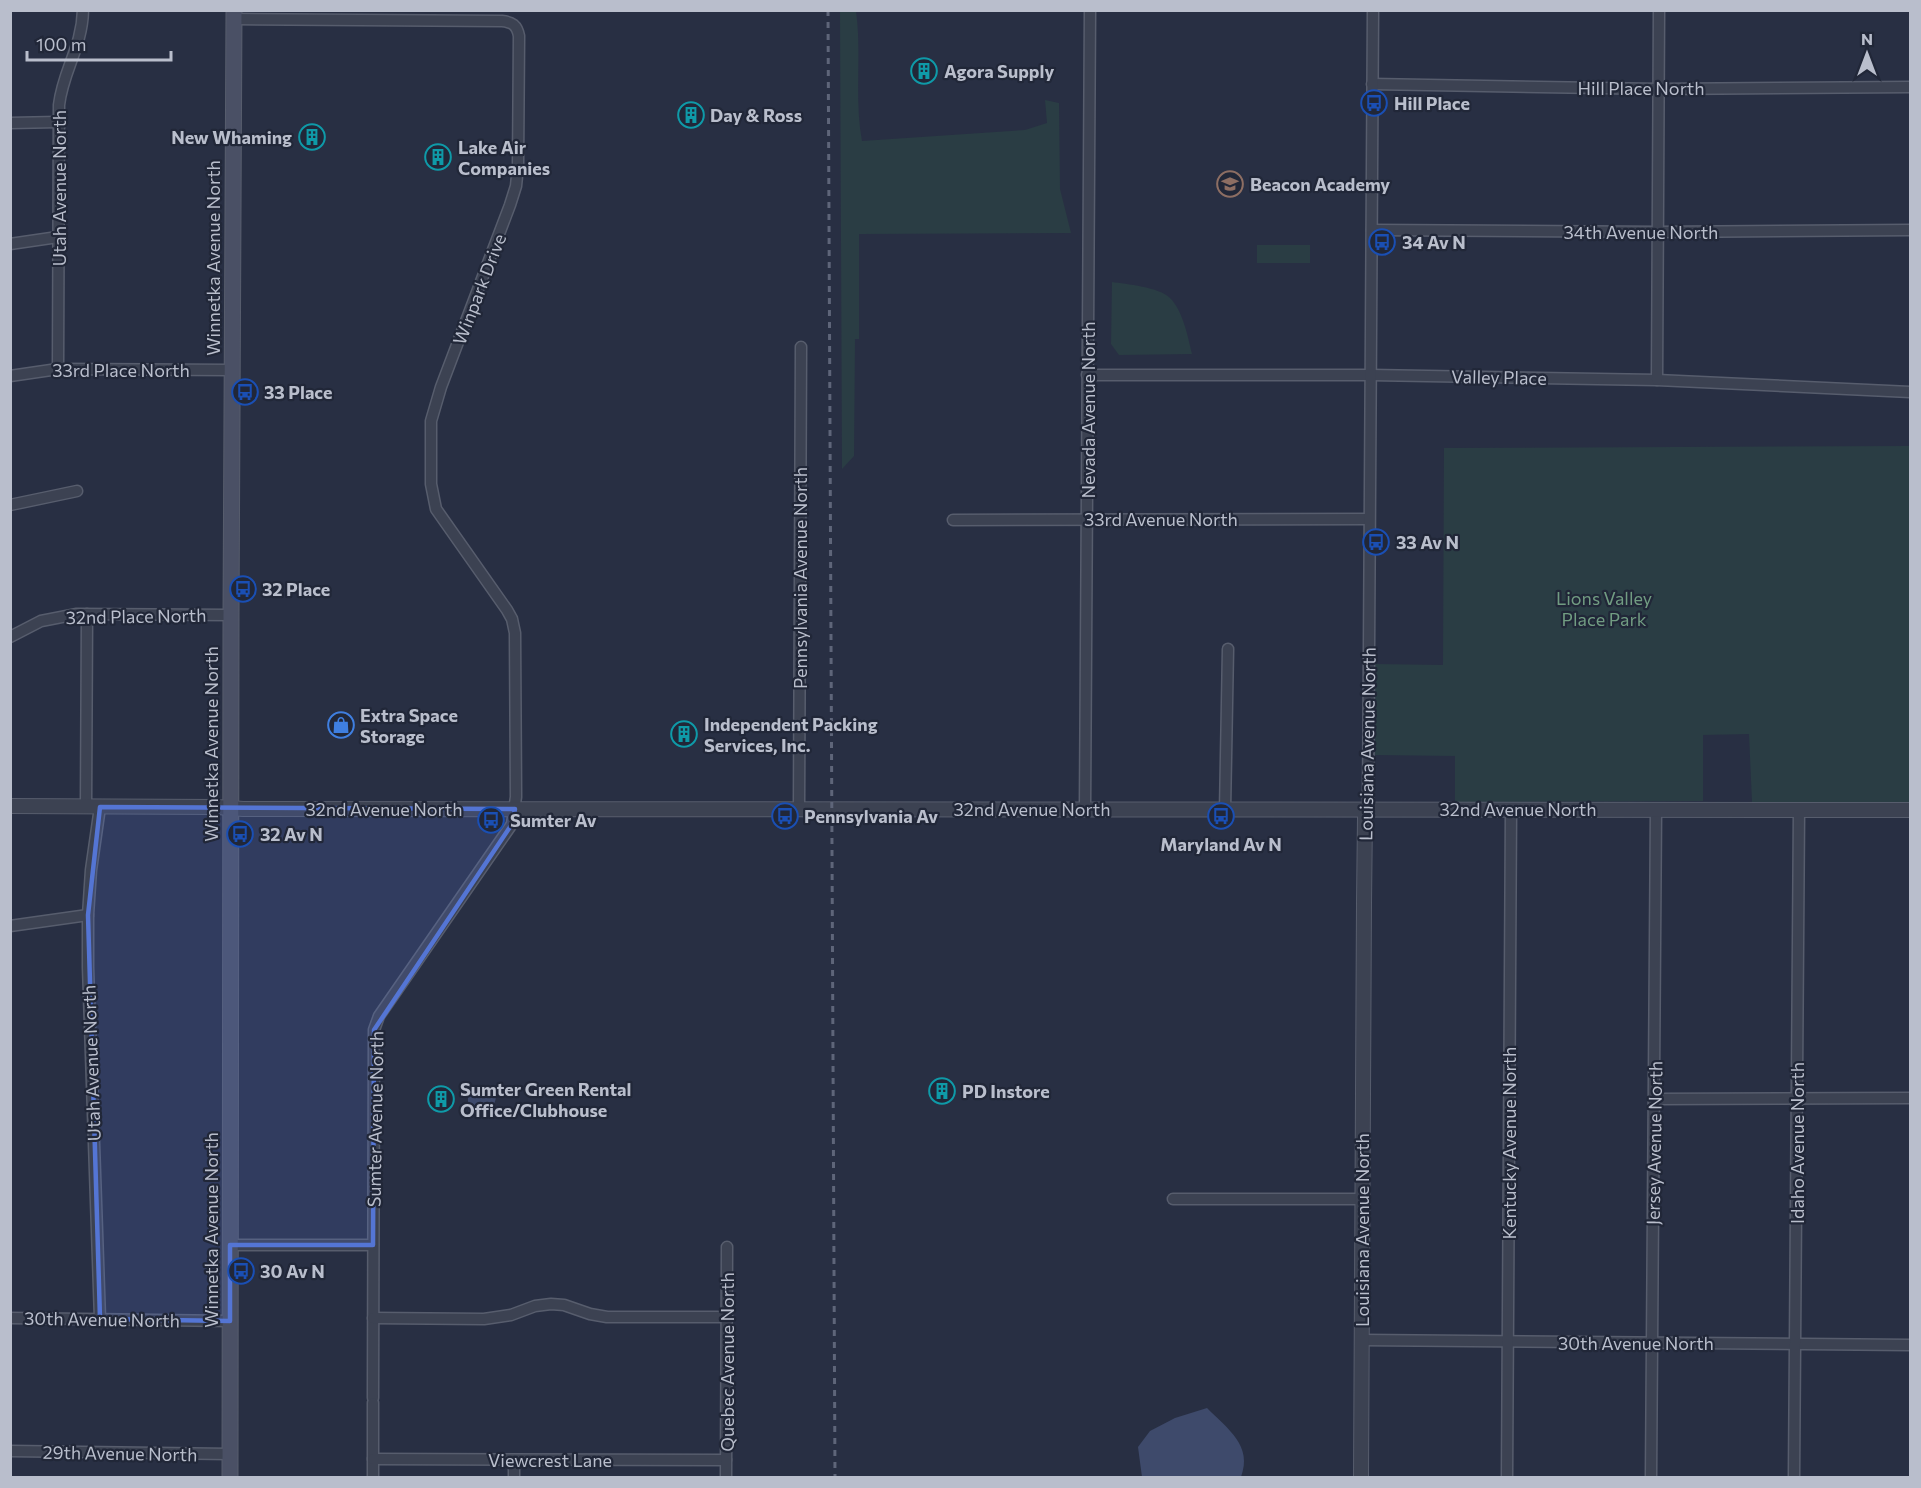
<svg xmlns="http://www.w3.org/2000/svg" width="1921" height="1488" font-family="Commissioner,sans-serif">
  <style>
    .green { fill: #2a3d44 }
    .water { fill: #3e4a6b }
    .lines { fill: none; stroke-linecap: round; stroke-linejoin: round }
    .minor-casing { stroke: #575d6d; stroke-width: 13 }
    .tertiary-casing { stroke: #575d6d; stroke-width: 16 }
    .secondary-casing { stroke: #575d6d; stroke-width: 17 }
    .minor { stroke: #3c4252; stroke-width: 10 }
    .tertiary { stroke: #3c4252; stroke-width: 14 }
    .secondary { stroke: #4a5065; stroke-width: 15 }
    .rail { stroke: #5e6579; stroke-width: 3; stroke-dasharray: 6 6; stroke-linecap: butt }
    .marked { fill: #5475d4; fill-opacity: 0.2; stroke: #5475d4; stroke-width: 4.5; stroke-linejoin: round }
    .labels { text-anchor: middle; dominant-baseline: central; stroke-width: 4.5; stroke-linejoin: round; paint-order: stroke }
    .poi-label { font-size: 18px; font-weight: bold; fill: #b9becc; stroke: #212738; text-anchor: start }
    .street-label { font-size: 18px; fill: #b9becc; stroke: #212738 }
    .park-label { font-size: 18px; fill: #719c82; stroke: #212738 }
  </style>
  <rect width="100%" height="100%" fill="#282f43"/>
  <g class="green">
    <path d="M840,11H856C862,54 854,98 862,141L1025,130L1047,123L1045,100L1059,103L1060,189L1071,233L859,234V339H855L854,456L842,469Z"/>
    <rect x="1257" y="245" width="53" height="18"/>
    <path d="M1112,282C1126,284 1159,287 1170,298C1183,311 1188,337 1192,354L1119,355L1111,344Z"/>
    <polygon points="1910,446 1910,802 1752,802 1749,734 1703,735 1703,801 1455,802 1455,756 1375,755 1375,664 1443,665 1444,448"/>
  </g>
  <g class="water">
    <path d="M483,1086L491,1087L496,1098L493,1108L488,1112C480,1112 477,1104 468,1104V1094L476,1093Z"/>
    <path d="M1207,1408C1228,1429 1253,1446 1241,1477H1142L1138,1447L1150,1431L1175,1418Z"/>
  </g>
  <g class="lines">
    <g class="minor-casing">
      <g id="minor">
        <path d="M235,19L502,21C512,22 517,25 519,36L518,166L516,186L510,205L441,387L431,421V484L436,509L507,610L512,619L515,633L516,797L512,824L379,1016L374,1030L373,1398"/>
        <polyline points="1372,84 1659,89 1910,87"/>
        <polyline points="10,123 58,122"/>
        <polyline points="1372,230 1658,232 1910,230"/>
        <polyline points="10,244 58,237"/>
        <path d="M58,369L59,105C63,70 82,48 83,10"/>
        <polyline points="1087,375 1371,375 1657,380 1910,392"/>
        <polyline points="10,376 58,369 232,370"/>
        <polyline points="1657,380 1659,10"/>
        <polyline points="10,505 77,491"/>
        <polyline points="953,520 1369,519"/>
        <polyline points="10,637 41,621 77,614 231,615"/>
        <polyline points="86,807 87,614"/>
        <polyline points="799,809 801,347"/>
        <polyline points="1085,810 1090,10"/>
        <polyline points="1368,810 1373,10"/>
        <polyline points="1225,811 1228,649"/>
        <polyline points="10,926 88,915"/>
        <polyline points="1655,1099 1910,1098"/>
        <polyline points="1173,1199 1362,1199"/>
        <polyline points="230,1245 373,1245"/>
        <polyline points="10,1318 230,1321"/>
        <polyline points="373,1318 484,1319 511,1315 535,1306 551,1304 564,1305 590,1314 607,1317 727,1317"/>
        <polyline points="100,1319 88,967 88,915 91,870 100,807"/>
        <polyline points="1362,1340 1910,1345"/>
        <polyline points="373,1403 373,1478"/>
        <polyline points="10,1451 230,1454"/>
        <polyline points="373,1459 726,1460"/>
        <polyline points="514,1461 514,1478"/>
        <polyline points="726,1478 727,1247"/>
        <polyline points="1507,1478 1511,809"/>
        <polyline points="1651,1478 1656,809"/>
        <polyline points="1794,1478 1799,809"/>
      </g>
    </g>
    <g class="tertiary-casing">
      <g id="tertiary">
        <polyline points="10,806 217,807 243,809 1910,810"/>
        <polyline points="1361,1478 1364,903 1365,817 1368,810"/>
      </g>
    </g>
    <g class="secondary-casing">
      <polyline id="secondary" points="230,1478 231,615 234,10"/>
    </g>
    <use href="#minor" class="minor"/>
    <use href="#tertiary" class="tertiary"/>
    <use href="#secondary" class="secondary"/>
    <polyline class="rail" points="828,10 835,1478"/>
  </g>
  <path class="marked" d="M100,807L515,809L512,824L374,1030L373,1245H230V1321L100,1319L88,915Z"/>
  <defs>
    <g id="building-ring" transform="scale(1.35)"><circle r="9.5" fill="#212738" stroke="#0f9aa8" stroke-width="1.5"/><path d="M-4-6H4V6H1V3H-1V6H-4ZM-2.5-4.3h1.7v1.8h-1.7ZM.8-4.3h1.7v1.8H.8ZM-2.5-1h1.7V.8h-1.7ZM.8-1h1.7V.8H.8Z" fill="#0f9aa8"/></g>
    <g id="bus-ring" transform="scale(1.35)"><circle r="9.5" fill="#212738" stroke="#1a4fb4" stroke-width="1.5"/><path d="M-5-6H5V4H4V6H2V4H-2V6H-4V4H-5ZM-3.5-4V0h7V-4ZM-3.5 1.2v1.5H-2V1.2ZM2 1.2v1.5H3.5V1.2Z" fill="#1a4fb4"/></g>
    <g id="school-ring" transform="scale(1.35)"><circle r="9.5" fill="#212738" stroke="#8d6e63" stroke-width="1.5"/><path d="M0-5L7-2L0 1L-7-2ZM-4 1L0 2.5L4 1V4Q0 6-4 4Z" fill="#8d6e63"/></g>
    <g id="shop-ring" transform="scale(1.35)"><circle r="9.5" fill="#212738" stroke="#3f7fe0" stroke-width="1.5"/><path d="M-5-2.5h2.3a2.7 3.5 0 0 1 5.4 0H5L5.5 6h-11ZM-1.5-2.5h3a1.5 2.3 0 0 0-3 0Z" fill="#3f7fe0"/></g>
  </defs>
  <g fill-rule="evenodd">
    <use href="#building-ring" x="924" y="71"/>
    <use href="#bus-ring" x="1374" y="103"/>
    <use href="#building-ring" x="691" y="115"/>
    <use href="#building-ring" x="312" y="137"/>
    <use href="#building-ring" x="438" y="157"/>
    <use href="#school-ring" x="1230" y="184"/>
    <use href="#bus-ring" x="1382" y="242"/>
    <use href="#bus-ring" x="245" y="392"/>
    <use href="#bus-ring" x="1376" y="542"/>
    <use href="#bus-ring" x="243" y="589"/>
    <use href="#shop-ring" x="341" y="725"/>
    <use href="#building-ring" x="684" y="734"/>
    <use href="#bus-ring" x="785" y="816"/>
    <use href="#bus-ring" x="1221" y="816"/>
    <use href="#bus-ring" x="491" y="820"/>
    <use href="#bus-ring" x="240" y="834"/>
    <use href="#building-ring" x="942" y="1091"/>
    <use href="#building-ring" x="441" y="1099"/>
    <use href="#bus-ring" x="241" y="1271"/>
  </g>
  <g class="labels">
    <g class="poi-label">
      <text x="944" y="71">Agora Supply</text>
      <text x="1394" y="103">Hill Place</text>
      <text x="710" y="115">Day &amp; Ross</text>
      <text x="292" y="137" text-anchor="end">New Whaming</text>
      <text x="458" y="147">Lake Air<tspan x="458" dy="21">Companies</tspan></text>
      <text x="1250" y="184">Beacon Academy</text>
      <text x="1402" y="242">34 Av N</text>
      <text x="264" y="392">33 Place</text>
      <text x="1396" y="542">33 Av N</text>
      <text x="262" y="589">32 Place</text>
      <text x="360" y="715">Extra Space<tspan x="360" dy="21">Storage</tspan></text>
      <text x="704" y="724">Independent Packing<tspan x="704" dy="21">Services, Inc.</tspan></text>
      <text x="804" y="816">Pennsylvania Av</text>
      <text x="510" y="820">Sumter Av</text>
      <text x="260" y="834">32 Av N</text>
      <text x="1221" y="844" text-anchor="middle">Maryland Av N</text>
      <text x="460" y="1089">Sumter Green Rental<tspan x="460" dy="21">Office/Clubhouse</tspan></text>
      <text x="962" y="1091">PD Instore</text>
      <text x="260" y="1271">30 Av N</text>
    </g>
    <g class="street-label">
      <text x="1641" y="88">Hill Place North</text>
      <text transform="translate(59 188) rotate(-90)">Utah Avenue North</text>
      <text x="1641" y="232">34th Avenue North</text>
      <text transform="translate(213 258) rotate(-90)">Winnetka Avenue North</text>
      <text transform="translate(479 289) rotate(-69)">Winpark Drive</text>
      <text x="121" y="370">33rd Place North</text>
      <text transform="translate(1499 377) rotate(1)">Valley Place</text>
      <text transform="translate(1088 410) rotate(-90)">Nevada Avenue North</text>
      <text x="1161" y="519">33rd Avenue North</text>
      <text transform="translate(800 578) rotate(-90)">Pennsylvania Avenue North</text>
      <text transform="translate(136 616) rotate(-1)">32nd Place North</text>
      <text transform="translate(211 744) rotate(-90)">Winnetka Avenue North</text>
      <text transform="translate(1367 744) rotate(-89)">Louisiana Avenue North</text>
      <text x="384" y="809">32nd Avenue North</text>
      <text x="1032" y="809">32nd Avenue North</text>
      <text x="1518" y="809">32nd Avenue North</text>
      <text transform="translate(91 1063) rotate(-92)">Utah Avenue North</text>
      <text transform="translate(375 1119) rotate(-89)">Sumter Avenue North</text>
      <text transform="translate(1509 1143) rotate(-90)">Kentucky Avenue North</text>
      <text transform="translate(1654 1143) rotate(-89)">Jersey Avenue North</text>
      <text transform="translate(1797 1143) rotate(-90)">Idaho Avenue North</text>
      <text transform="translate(211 1230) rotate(-90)">Winnetka Avenue North</text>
      <text transform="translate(1362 1230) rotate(-90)">Louisiana Avenue North</text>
      <text transform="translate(102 1319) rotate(1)">30th Avenue North</text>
      <text x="1636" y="1343">30th Avenue North</text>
      <text transform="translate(727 1362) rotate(-90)">Quebec Avenue North</text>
      <text transform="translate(120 1453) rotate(1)">29th Avenue North</text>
      <text x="550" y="1460">Viewcrest Lane</text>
    </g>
    <g class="park-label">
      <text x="1604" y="598">Lions Valley<tspan x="1604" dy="21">Place Park</tspan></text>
    </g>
  </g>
  <rect width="1921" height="1488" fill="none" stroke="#b9becc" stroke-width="24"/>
  <g transform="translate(1867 54)" stroke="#212738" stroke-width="4.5" paint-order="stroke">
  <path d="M0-4.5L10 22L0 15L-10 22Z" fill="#b9becc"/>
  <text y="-9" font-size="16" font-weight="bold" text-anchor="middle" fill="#b9becc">N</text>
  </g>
  <path d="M27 51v9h144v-9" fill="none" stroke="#b9becc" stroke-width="3"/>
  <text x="36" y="51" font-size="18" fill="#b9becc" stroke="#212738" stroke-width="4.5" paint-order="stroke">100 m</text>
</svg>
